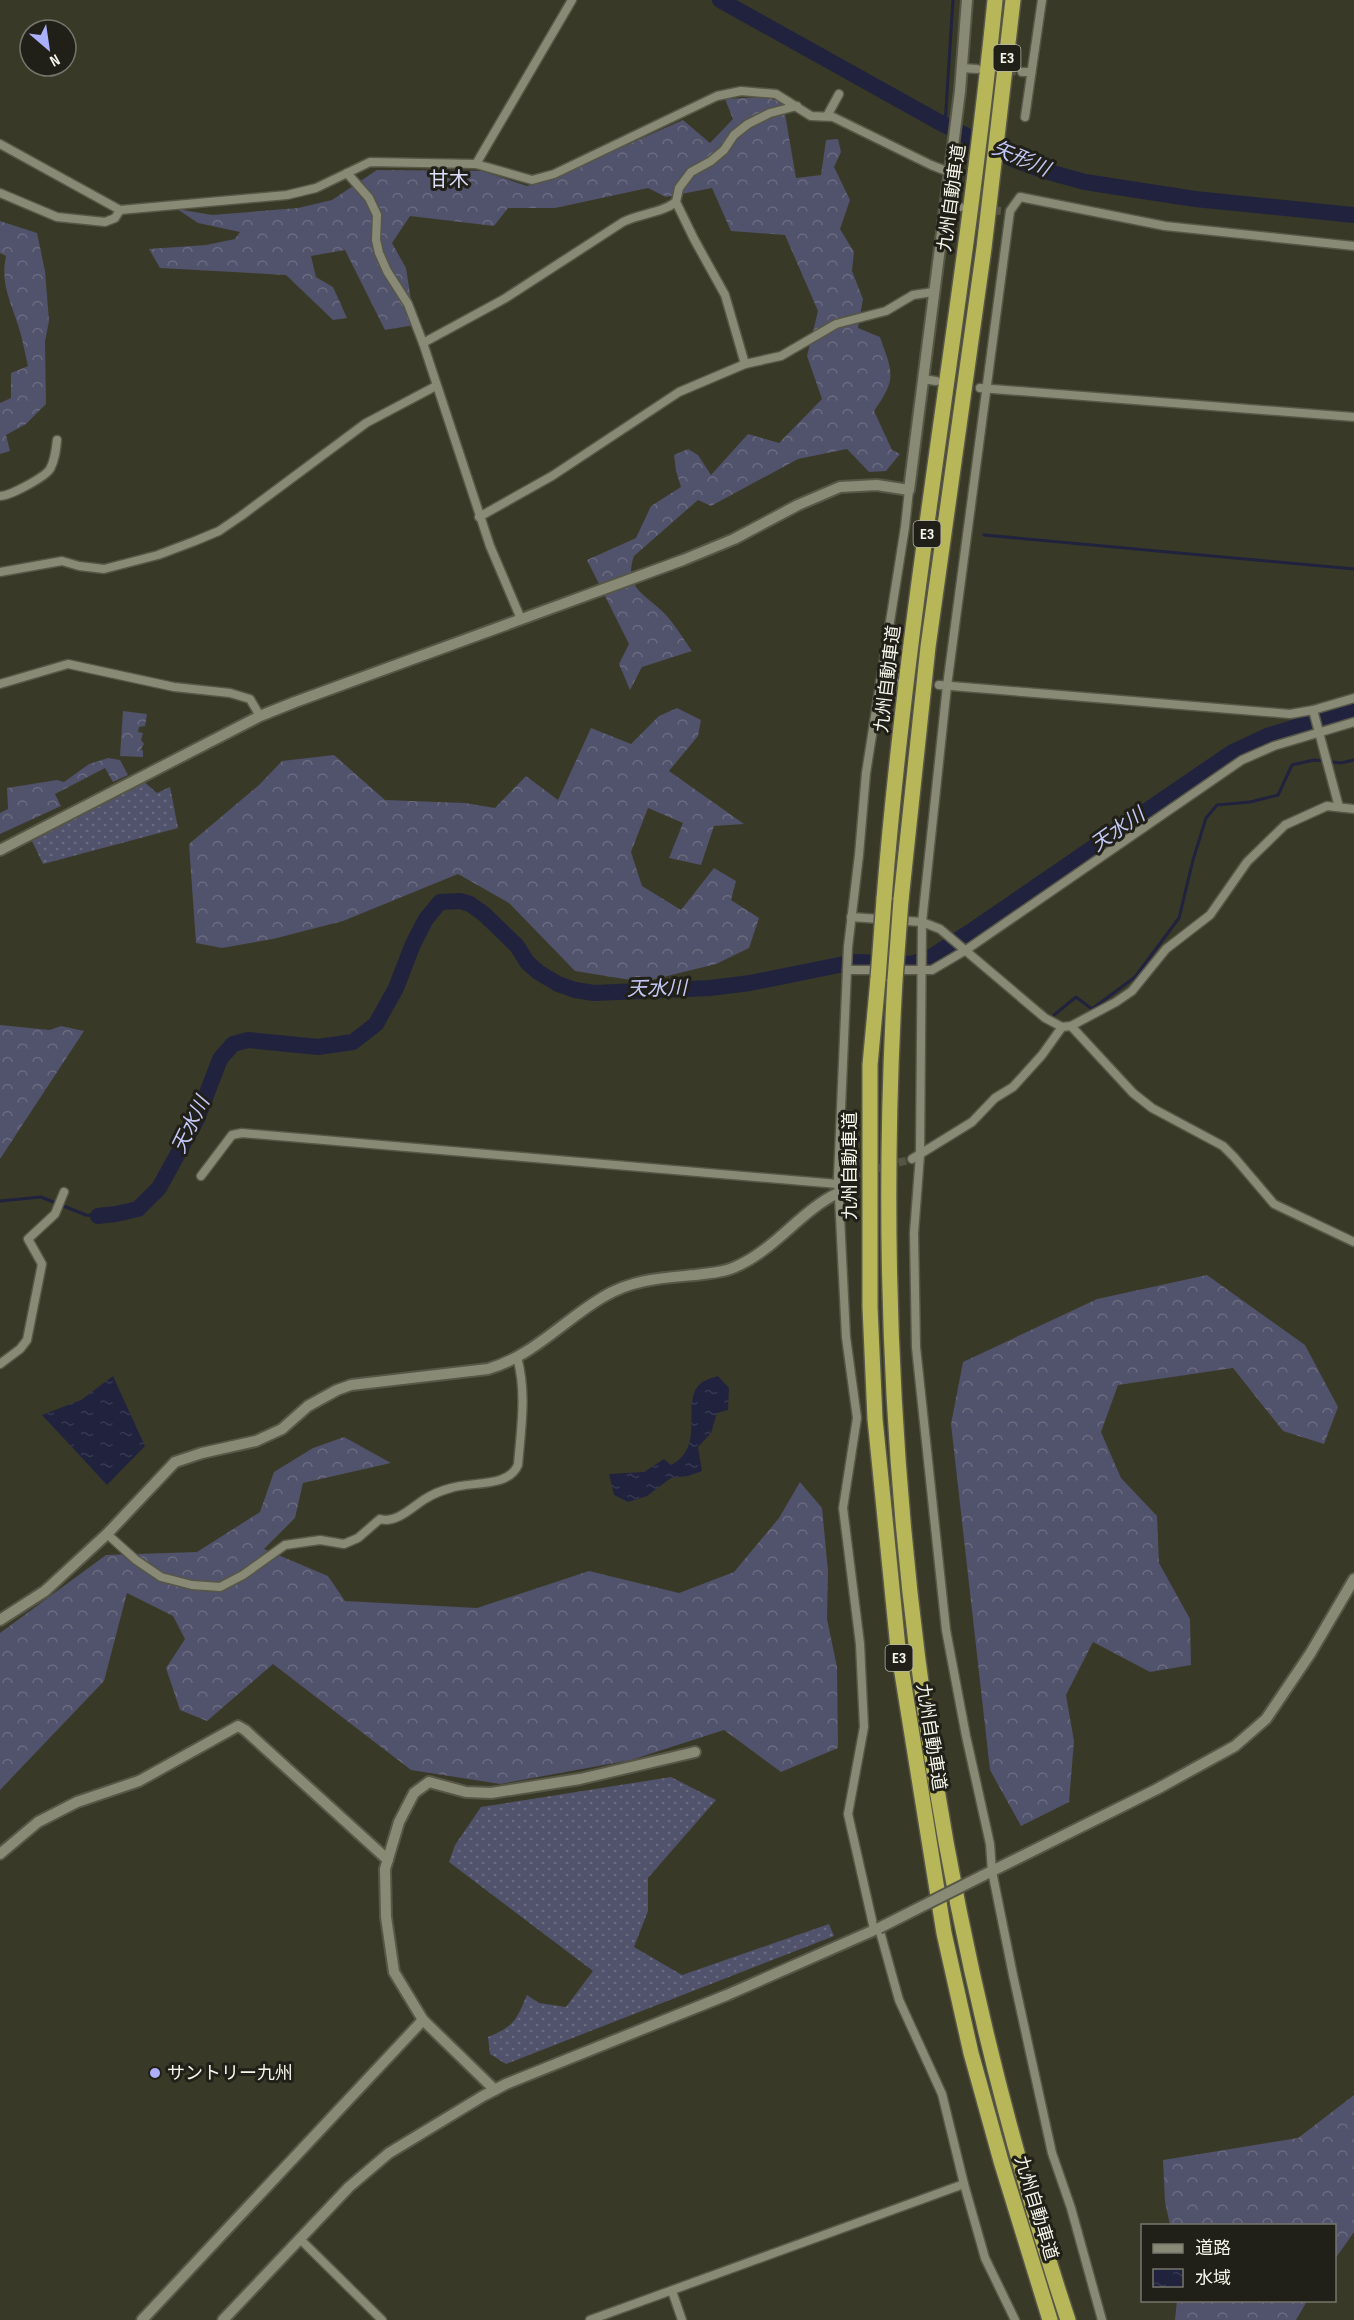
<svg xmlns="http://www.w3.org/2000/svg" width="1354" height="2320" font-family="'Sofia Sans Condensed','Noto Sans JP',sans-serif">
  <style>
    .grass { fill: url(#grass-dots) }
    .forest { fill: url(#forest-crowns) }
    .water { fill: url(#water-ripples) }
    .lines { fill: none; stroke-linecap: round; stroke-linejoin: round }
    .stream { stroke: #21223e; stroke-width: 3 }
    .river { stroke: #21223e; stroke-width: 16 }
    .minor-tunnel { stroke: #554; stroke-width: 8; stroke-dasharray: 8 4; stroke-linecap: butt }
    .minor-casing { stroke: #575748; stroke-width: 11 }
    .tertiary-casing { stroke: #575748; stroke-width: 14 }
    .motorway-casing { stroke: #575748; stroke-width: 18 }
    .minor { stroke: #898a75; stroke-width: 8 }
    .tertiary { stroke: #898a75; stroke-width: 10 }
    .motorway { stroke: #b7b759; stroke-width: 15 }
    .tertiary-bridge-casing { stroke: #575748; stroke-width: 14; stroke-linecap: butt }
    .motorway-bridge-casing { stroke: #575748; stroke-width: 18; stroke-linecap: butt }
    .tertiary-bridge { stroke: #898a75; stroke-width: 10 }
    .motorway-bridge { stroke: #b7b759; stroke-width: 15 }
    .poi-dot { fill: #acaffb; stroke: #202018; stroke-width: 2 }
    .labels { text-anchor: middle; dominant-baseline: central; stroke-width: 6; stroke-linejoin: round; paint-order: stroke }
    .shield { fill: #202018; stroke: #b5b5ab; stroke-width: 1.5 }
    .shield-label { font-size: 16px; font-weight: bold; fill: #f5f5ea }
    .street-label { font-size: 18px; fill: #f5f5ea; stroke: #202018 }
    .poi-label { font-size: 18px; fill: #f5f5ea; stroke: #202018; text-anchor: start }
    .water-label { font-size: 20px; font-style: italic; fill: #c4c8f8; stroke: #202018 }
    .neighbourhood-label { font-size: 20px; fill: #dcdefc; stroke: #202018 }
  </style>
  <defs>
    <pattern id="grass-dots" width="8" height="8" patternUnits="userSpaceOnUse" patternTransform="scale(1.5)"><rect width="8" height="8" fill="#51526b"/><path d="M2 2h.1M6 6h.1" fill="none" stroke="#6b6c80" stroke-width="1.8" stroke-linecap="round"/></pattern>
    <pattern id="forest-crowns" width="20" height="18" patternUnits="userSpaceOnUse" patternTransform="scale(1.5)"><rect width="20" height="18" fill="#51526b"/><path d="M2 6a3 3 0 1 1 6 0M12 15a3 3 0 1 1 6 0" fill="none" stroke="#6b6c80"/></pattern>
    <pattern id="water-ripples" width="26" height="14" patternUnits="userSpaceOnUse" patternTransform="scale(1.5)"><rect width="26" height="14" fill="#21223e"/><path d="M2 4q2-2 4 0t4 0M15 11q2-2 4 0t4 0" fill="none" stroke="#373851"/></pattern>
  </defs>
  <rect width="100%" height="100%" fill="#393927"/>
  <g class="grass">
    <polygon points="143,781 157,793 170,787 178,828 43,864 32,841"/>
    <path d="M671,1777L716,1800L648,1878V1911L634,1947L682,1975L829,1924L834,1936L506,2064L490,2054L488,2037C515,2026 516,2020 527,1995L539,2003L566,2007L593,1971L449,1862L455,1845L481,1807Z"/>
  </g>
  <g class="forest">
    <path d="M763,97L783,102L796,178L821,175L826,140L838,139L841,152L834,167L850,200L840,229L854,252L852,271L863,299L858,328L880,337C893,374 897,378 874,411L892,450L900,454L886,471L869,472L847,449L798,459L711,506L698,500L634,556C623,588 645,594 664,613C675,624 683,639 692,651L642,667L630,690L619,664L629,644L587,560L636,538L651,506L681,487L676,471L674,455L688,449L698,455L711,475L748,434L779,443L822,399L807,356L818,311L785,235L731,231L712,188L666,197L648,188L555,208H508L494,226L410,216L392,243L406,268L415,325L385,330L345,250L311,256L316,277L333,287L347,318L333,320L286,275L160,268L149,249L206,245L235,239L240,232L198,223L177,209L212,215L298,208L332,200L377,170L482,171L527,186L546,181L683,120L710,143L733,119L725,99Z"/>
    <path d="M0,221L37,233L45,271L49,321L45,341L46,404L26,424L6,435L10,451L0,454V403L11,398V373L28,366C25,354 23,341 19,328C11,302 0,284 6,256L0,253Z"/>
    <polygon points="677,708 701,720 698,736 669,771 744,824 714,826 701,865 669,858 683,823 648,808 631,852 642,886 681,910 714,868 736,881 731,900 759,918 749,948 716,964 643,982 575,971 509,903 458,874 343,921 273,939 222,948 196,943 189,844 259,785 282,761 334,755 385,800 465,803 495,808 526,776 558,800 591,728 631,744 659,716"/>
    <polygon points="123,711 147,714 145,726 139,727 138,732 143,733 141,740 144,744 141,749 143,751 143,757 120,756"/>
    <polygon points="108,758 120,760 128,775 113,782 105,768 55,794 61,806 0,834 0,813 8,809 7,788 57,780 64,782 89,764"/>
    <polygon points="0,1025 50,1030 61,1026 84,1031 0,1159"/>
    <polygon points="1207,1275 1305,1345 1338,1407 1324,1444 1283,1431 1233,1368 1118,1385 1101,1432 1121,1478 1157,1516 1159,1563 1190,1619 1191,1665 1150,1672 1093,1642 1066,1695 1074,1741 1069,1802 1021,1826 990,1770 951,1424 963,1362 1097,1299"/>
    <polygon points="344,1437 391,1463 303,1483 295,1518 264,1549 328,1576 345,1601 477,1608 589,1571 679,1593 734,1572 779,1518 800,1482 822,1508 828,1571 827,1619 837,1667 838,1748 781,1772 724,1730 631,1760 500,1784 411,1770 273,1664 207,1721 180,1710 166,1668 185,1639 173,1616 127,1593 104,1681 0,1790 0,1633 106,1555 197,1552 260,1512 274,1472 313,1448"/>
    <polygon points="1354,2095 1354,2232 1335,2259 1334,2226 1170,2225 1165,2202 1163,2160 1298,2138"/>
    <polygon points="1177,2300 1307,2300 1307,2301 1296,2320 1175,2320"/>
  </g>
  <g class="water">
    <polygon points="113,1376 145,1446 107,1485 42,1415 81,1400"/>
    <path d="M718,1376L729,1388L728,1410L717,1413L711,1433L698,1447L702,1471L688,1476L671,1478L647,1496L628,1502L614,1495L609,1474L644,1472L664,1459L671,1465C707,1447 680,1403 700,1384C704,1380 712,1378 718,1376Z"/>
  </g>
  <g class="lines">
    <g class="stream">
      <polyline points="945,125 953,0"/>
      <polyline points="984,535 1354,569"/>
      <polyline points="1054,1015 1076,997 1092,1009 1135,977 1179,918 1193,860 1206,818 1217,805 1250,802 1278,795 1292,765 1314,760 1341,763 1354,760"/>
      <polyline points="0,1201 41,1197 86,1215 98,1216"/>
    </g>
    <g class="river">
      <polyline points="720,0 939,122 1015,160 1045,171 1085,182 1195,199 1354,215"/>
      <polyline points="98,1216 116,1214 138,1209 159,1188 197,1119 220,1059 233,1044 248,1040 318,1047 353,1042 376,1024 396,988 413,944 426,919 440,902 460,901 470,904 484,914 517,946 527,962 538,972 558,984 575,990 594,993 710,988 750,983 854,962 910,964 928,959 970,932 1231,753 1267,736 1354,709"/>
    </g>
    <g class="minor-tunnel">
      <polyline points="984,69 1022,72"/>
      <polyline points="969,208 1002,211"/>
      <polyline points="852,1175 912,1159"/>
    </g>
    <g class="minor-casing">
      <g id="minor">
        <polyline points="962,68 977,69"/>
        <polyline points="1022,72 1031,72"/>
        <polyline points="827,116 839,94"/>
        <polyline points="1025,117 1042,0"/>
        <polyline points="0,144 120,210 287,195 316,188 370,162 476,164 532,180 554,174 717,96 741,91 776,94 811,116 833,117 931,165 949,172"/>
        <polyline points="476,164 572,0"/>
        <polyline points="347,173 369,198 377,215 376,240 379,253 387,271 408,304 423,343 490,546 521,619"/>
        <polyline points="0,193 57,217 105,222 115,218 120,210"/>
        <polyline points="944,206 960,207"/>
        <path d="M423,343L504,299L623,222C640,213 660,214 676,202"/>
        <polyline points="745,364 725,295 694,239 676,202 679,188 691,172 711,161 724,150 734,135 748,124 770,113 797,106"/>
        <polyline points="923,379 936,381"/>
        <polyline points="980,388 1354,417"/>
        <path d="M0,496C10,496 45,477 50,469C55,460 56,450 57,440"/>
        <polyline points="479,517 552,476 679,392 745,364 781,356 836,324 886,311 913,295 933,292"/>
        <polyline points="0,572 62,561 79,566 104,569 158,555 195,541 219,531 241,516 366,423 436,386"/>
        <polyline points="880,682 895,682"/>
        <polyline points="0,684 68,664 174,687 230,693 250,699 260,716"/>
        <polyline points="939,685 1290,714 1313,710 1354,698"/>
        <polyline points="1313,710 1339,807"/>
        <polyline points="851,917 922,922 940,929 1045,1018 1062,1027 1071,1026 1116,1002 1132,991 1166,949 1210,915 1247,862 1285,825 1327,806 1354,809"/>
        <polyline points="847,970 932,970 966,950 1242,760 1274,746 1354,722"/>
        <polyline points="1071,1026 1133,1093 1152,1108 1223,1146 1234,1157 1274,1204 1354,1242"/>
        <polyline points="912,1159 972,1122 995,1098 1013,1087 1042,1055 1062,1027"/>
        <polyline points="201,1176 232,1135 242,1133 838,1184"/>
        <polyline points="838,1177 852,1175"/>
        <polyline points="0,1364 20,1349 27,1340 42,1264 28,1239 55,1214 64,1192"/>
        <path d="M107,1534L136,1560L161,1577L192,1585L220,1587L243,1575L285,1545L320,1540L344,1544L358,1538L380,1519C396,1524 412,1507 425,1499C433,1494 443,1490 451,1488C472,1481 508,1488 518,1465C521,1428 527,1393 517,1357"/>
        <polyline points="879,1928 899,2000 942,2094 964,2184 985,2258 1015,2320"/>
        <polyline points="874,1929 848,1814 864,1727 860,1644 843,1508 857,1418 846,1337 838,1177 848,947 859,855 866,773 905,527 909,490"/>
        <polyline points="300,2239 382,2320"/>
        <polyline points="672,2291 682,2320"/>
        <polyline points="590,2320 964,2184"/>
        <polyline points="1102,2320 1071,2208 1052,2153 1013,1975 992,1871 990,1844 966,1736 946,1630 916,1347 914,1233 920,1155 922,922 947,686 1010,211 1020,197 1165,226 1354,246"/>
      </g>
    </g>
    <g class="tertiary-casing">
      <g id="tertiary">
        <polyline points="0,850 260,716 295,702 683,560 734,539 798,505 840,487 877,485 909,490 960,91 967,0"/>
        <path d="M0,1620L45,1591L107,1534L175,1462L202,1453L256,1441L282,1429L308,1406L337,1390L351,1385L488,1369C533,1356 564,1320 603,1297C632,1279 663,1278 695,1275C709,1273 723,1273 735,1267C775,1250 800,1211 838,1193"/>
        <polyline points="0,1854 38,1822 77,1802 139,1781 238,1726 245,1730 388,1860"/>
        <polyline points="982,1876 1157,1789 1235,1746 1266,1719 1310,1654 1354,1579"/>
        <polyline points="495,2090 423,2020 394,1972 386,1917 385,1869 399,1822 414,1793 429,1782 466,1792 491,1793 580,1779 695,1752"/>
        <polyline points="142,2320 423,2020"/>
        <polyline points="223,2320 349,2187 389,2153 483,2096 506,2084 727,1995 879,1928"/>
      </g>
    </g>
    <g class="motorway-casing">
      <g id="motorway">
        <path d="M884,899C908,598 965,300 995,0"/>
        <polyline points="901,900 928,647 984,248 1013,0"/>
        <polyline points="878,979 870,1065 870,1307 875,1419 898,1648 944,1933 971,2053 1001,2161 1050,2320"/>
        <path d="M895,980C869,1435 924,1887 1068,2320"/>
      </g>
    </g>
    <use href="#minor" class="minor"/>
    <use href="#tertiary" class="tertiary"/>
    <use href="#motorway" class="motorway"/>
    <g class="tertiary-bridge-casing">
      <polyline id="tertiary-bridge" points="879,1928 982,1876"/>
    </g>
    <g class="motorway-bridge-casing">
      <g id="motorway-bridge">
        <polyline points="878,979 884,899"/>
        <polyline points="895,980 901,900"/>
      </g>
    </g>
    <use href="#tertiary-bridge" class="tertiary-bridge"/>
    <use href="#motorway-bridge" class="motorway-bridge"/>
  </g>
  <circle class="poi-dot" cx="155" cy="2073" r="6"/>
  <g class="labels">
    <g class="shield">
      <rect x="993.5" y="45" width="27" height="26" rx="4.5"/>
      <rect x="913.5" y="521" width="27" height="26" rx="4.5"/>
      <rect x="885.5" y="1645" width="27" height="26" rx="4.5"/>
    </g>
    <g class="shield-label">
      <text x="1007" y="58">E3</text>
      <text x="927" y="534">E3</text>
      <text x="899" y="1658">E3</text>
    </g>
    <g class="street-label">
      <text transform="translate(952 198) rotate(-82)">九州自動車道</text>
      <text transform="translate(888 679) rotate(-83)">九州自動車道</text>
      <text transform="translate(850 1166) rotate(-90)">九州自動車道</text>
      <text transform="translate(931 1737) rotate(81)">九州自動車道</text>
      <text transform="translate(1036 2208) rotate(73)">九州自動車道</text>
    </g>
    <g class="poi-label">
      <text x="167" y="2073">サントリー九州</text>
    </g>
    <g class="water-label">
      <text transform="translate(1021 159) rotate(23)">矢形川</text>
      <text transform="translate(1118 830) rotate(-35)">天水川</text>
      <text transform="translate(657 989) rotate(-1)">天水川</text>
      <text transform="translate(191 1125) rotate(-64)">天水川</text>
    </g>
    <g class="neighbourhood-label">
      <text x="449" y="180">甘木</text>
    </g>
  </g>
  <rect x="1141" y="2224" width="195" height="78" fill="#202018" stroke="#75756c" stroke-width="1.5"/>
  <rect x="1153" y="2244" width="30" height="9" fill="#898a75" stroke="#75756c" stroke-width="1.5"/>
  <text x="1195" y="2254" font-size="18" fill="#f5f5ea">道路</text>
  <rect x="1153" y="2269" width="30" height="18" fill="url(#water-ripples)" stroke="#75756c" stroke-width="1.5"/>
  <text x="1195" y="2284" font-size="18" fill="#f5f5ea">水域</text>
  <g transform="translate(48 48) rotate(151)"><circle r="28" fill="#202018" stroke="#75756c" stroke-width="1.5"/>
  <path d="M0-4.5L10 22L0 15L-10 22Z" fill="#acaffb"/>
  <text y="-9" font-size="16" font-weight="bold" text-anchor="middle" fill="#f5f5ea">N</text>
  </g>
</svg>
